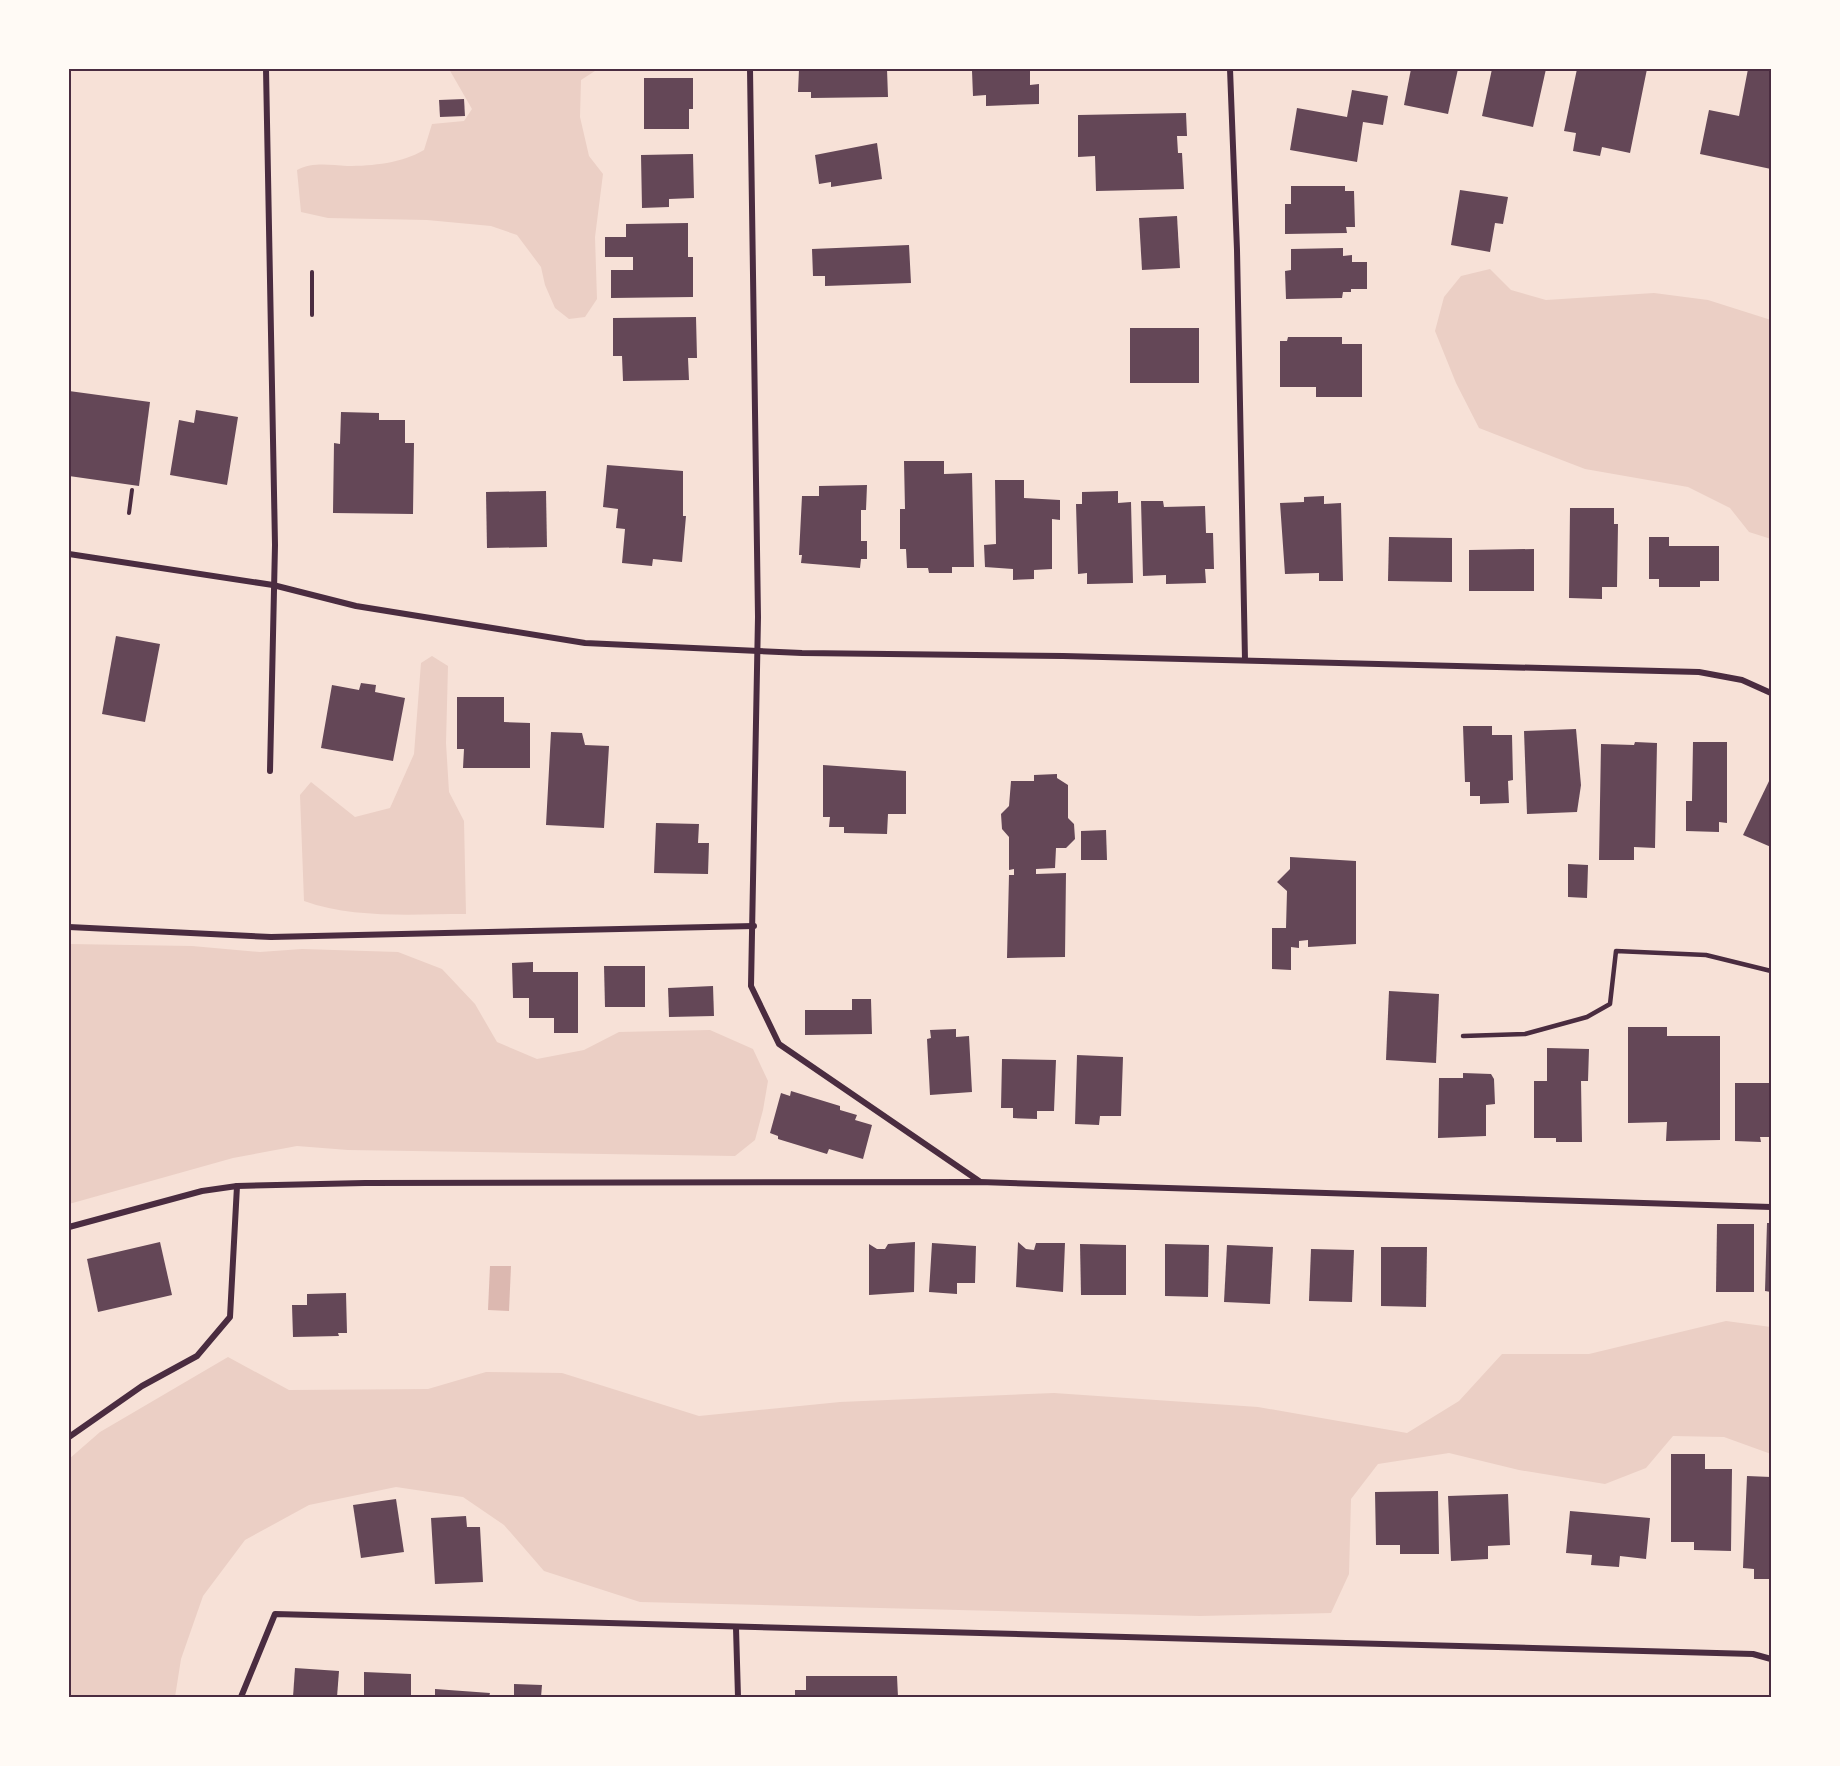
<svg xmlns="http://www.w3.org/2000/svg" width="1840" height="1766" font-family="Rubik,sans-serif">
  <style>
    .green { fill: #ebcfc5 }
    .water { fill: #dcb8b0 }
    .building { fill: #644757 }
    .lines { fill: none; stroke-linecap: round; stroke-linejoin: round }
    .path { stroke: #4a2c40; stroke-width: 4 }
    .service { stroke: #4a2c40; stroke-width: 4.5 }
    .minor { stroke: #4a2c40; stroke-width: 6 }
    .neatline { fill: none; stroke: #4a2c40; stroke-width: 2 }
  </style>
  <rect width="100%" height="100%" fill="#f7e1d7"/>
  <g class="green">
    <path d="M449,69H598L581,80L580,117L589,156L603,174L595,237L597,299L585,317L569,319L555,308L545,285L541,267L517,235L491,226L427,220L328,218L301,212L297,170C313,162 329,165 347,166C373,166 402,163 424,150L432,124L464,121L472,109Z"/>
    <polygon points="1490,269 1511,290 1546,300 1654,293 1708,300 1771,320 1771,539 1749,532 1730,508 1688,487 1585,469 1479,428 1456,383 1435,331 1444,297 1461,276"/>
    <path d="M432,656L448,666L446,743L449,792L464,821L466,914C413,914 354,919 304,901L300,795L311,782L355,817L390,808L414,754L421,663Z"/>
    <polygon points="69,944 192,946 260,952 302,949 398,952 442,969 475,1004 497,1042 537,1059 584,1050 619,1032 710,1030 753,1049 768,1081 763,1110 755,1140 735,1156 348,1150 297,1146 233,1158 69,1204"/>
    <polygon points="1726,1321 1771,1327 1771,1454 1724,1437 1673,1436 1646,1468 1605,1484 1519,1470 1449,1453 1378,1464 1351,1499 1349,1574 1331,1613 1200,1616 640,1602 544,1571 504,1525 463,1497 396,1487 309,1505 245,1540 203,1596 181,1659 175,1697 69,1697 69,1459 100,1432 228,1357 289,1390 428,1389 486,1372 562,1373 699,1416 840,1402 1054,1393 1258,1407 1407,1433 1459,1401 1502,1354 1589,1354"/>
  </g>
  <polygon class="water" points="490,1266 511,1266 509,1311 488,1310"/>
  <g class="building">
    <polygon points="799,69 887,69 888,97 811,98 811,92 798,92"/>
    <polygon points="984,69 1030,69 1030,85 1039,84 1039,104 986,106 986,95 973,96 972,71"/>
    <polygon points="1411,69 1458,69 1448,114 1404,105"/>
    <polygon points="1492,69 1546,69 1533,127 1482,116"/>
    <polygon points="1577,69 1647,69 1630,153 1602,147 1600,156 1573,151 1576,133 1564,131"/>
    <polygon points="1748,69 1771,69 1771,169 1700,154 1709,110 1739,116"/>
    <polygon points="644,78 693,78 693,109 689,109 689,129 644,129"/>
    <polygon points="1352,90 1388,96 1383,125 1363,122 1357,162 1290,150 1297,108 1347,117"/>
    <polygon points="464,99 465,116 440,117 439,100"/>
    <polygon points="1186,113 1187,136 1177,136 1178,153 1182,153 1184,189 1096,191 1095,156 1078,157 1078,115"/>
    <polygon points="877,143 882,179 831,187 831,182 819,184 815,155"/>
    <polygon points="693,154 694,198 669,199 669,207 642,208 641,155"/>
    <polygon points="1291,186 1345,186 1345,191 1354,191 1355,227 1346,227 1347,233 1285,234 1285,204 1291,204"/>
    <polygon points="1460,190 1508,197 1503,224 1495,223 1490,252 1451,245"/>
    <polygon points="1177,216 1180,268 1142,270 1139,218"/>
    <polygon points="688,223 688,257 693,257 693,297 611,298 611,270 633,270 633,257 605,257 605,237 626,237 626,224"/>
    <polygon points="909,245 911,283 825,286 825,276 813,276 812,249"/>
    <polygon points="1343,248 1343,256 1352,255 1352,262 1367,262 1367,289 1351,289 1351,292 1343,292 1342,298 1286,299 1285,271 1291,270 1291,249"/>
    <polygon points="696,317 697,358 688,358 689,380 623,381 622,356 613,356 613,318"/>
    <rect x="1130" y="328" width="69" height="55"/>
    <polygon points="1288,337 1342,337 1342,344 1362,344 1362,397 1316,397 1316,387 1280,387 1280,341 1287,341"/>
    <polygon points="69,391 150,402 139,486 69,476"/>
    <polygon points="196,410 238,417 227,485 170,475 179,420 194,423"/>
    <polygon points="341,412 379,413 379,420 405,420 405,443 414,443 413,514 333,513 334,443 340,444"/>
    <polygon points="904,461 944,461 944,474 972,473 974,567 952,567 952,573 929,573 928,568 907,568 906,549 900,549 900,509 905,509"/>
    <polygon points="607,465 683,471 683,516 686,516 682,562 653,559 652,566 622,563 625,529 616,528 618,509 603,507"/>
    <polygon points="995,480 1024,480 1024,498 1060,500 1060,520 1052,519 1052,569 1034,570 1034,579 1013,580 1013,569 985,567 984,545 996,544"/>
    <polygon points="867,485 866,510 861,510 861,541 867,541 867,559 861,559 860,568 801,563 802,555 799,555 802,496 819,496 819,486"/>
    <polygon points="546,491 547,547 487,548 486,492"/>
    <polygon points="1118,491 1118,503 1131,502 1133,583 1087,584 1087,573 1078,574 1076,504 1082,504 1082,492"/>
    <polygon points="1324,496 1324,504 1341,503 1343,581 1319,581 1319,573 1285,574 1280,503 1304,502 1304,497"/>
    <polygon points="1141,501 1163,501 1164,507 1205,506 1206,533 1213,533 1214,569 1205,569 1206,583 1166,584 1166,575 1143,576"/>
    <polygon points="1570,508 1614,508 1614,524 1618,524 1617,587 1602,587 1602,599 1569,598"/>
    <polygon points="1389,537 1452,538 1452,582 1388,581"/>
    <polygon points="1649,537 1669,537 1669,546 1719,546 1719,581 1700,581 1700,587 1659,587 1659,579 1649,579"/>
    <polygon points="1534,549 1534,591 1469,591 1469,550"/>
    <polygon points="116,636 160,644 145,722 102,714"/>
    <polygon points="361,683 376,685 375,692 405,698 393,761 321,748 332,685 359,690"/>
    <polygon points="457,697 504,697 504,722 530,723 530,768 463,768 464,749 457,749"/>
    <polygon points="1463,726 1492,726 1492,735 1512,735 1513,780 1508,781 1509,803 1480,804 1480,796 1470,796 1470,782 1465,782"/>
    <polygon points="1576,729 1581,785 1577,812 1527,814 1524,731"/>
    <polygon points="551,732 582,733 585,745 609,746 604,828 546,825"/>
    <polygon points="1635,742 1657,743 1655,848 1634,847 1634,860 1599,860 1601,744 1634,745"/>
    <polygon points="1693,742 1727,742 1727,823 1719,822 1719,832 1686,831 1686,801 1692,801"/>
    <polygon points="823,765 906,771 906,814 888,814 887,834 844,833 844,827 829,827 830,817 823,817"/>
    <polygon points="1057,774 1057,778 1068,785 1068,818 1074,824 1075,839 1066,848 1056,848 1055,868 1036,869 1036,874 1066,873 1065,957 1007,958 1009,875 1014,875 1014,869 1009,870 1009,837 1002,829 1001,814 1009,806 1011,781 1034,781 1034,775"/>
    <polygon points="1771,777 1771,847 1743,835"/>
    <polygon points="656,823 699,824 698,843 709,843 708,874 654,873"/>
    <polygon points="1106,830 1107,860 1081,860 1081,831"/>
    <polygon points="1290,857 1356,861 1356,944 1308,947 1308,940 1299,941 1299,948 1291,947 1291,970 1272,969 1272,928 1286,928 1287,891 1277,882 1290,869"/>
    <polygon points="1568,864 1588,865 1587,898 1568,897"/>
    <polygon points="533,962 533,972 578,972 578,1033 554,1033 554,1018 529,1018 529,998 513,998 512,963"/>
    <polygon points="604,966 645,966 645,1007 605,1007"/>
    <polygon points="713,986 714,1016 669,1017 668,988"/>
    <polygon points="1389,991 1439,994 1436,1063 1386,1060"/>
    <polygon points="852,999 871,999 872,1034 805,1035 805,1010 852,1010"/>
    <polygon points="1628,1027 1667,1027 1667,1036 1720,1036 1720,1140 1666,1141 1667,1122 1628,1123"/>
    <polygon points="956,1029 956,1037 969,1036 972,1092 930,1095 927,1039 931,1038 930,1030"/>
    <polygon points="1547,1048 1589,1049 1588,1081 1581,1081 1582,1142 1556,1142 1556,1138 1534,1138 1534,1081 1547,1081"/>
    <polygon points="1077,1055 1123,1057 1121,1116 1100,1116 1099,1125 1075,1124"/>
    <polygon points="1002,1059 1056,1060 1054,1111 1037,1111 1037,1119 1013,1118 1013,1108 1001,1108"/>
    <polygon points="1463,1073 1491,1074 1494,1079 1495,1104 1486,1105 1486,1136 1438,1138 1439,1078 1463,1078"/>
    <polygon points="1735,1083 1771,1083 1771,1137 1760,1137 1761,1142 1735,1141"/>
    <polygon points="791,1091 840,1106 840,1110 857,1115 855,1120 872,1125 863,1159 829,1149 827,1154 778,1139 778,1136 770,1133 781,1093 790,1096"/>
    <polygon points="1767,1223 1771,1223 1771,1292 1765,1291"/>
    <polygon points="1717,1224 1754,1224 1754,1292 1716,1292"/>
    <polygon points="160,1242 172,1295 98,1312 87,1259"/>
    <polygon points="915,1242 914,1292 869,1295 869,1244 877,1249 885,1249 888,1244"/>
    <polygon points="1018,1242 1026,1249 1034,1250 1036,1243 1065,1243 1063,1292 1016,1287"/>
    <polygon points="932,1243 976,1246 975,1283 957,1283 957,1294 929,1292"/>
    <polygon points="1080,1244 1126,1245 1126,1295 1081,1295"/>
    <polygon points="1165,1244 1209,1245 1208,1297 1165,1296"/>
    <polygon points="1227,1245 1273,1247 1270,1304 1224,1302"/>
    <polygon points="1381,1247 1427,1247 1426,1307 1381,1306"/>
    <polygon points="1311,1249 1354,1250 1352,1302 1309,1301"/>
    <polygon points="346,1293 347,1333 338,1333 339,1336 293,1337 292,1305 307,1305 307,1294"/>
    <polygon points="1671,1454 1705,1454 1705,1469 1732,1469 1731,1551 1694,1550 1694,1542 1671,1542"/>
    <polygon points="1747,1476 1771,1477 1771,1579 1754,1579 1754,1569 1743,1568"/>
    <polygon points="1438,1491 1439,1554 1400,1554 1400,1545 1376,1545 1375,1492"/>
    <polygon points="1508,1494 1510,1545 1488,1546 1488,1559 1451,1561 1448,1496"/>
    <polygon points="396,1499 404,1552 361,1558 353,1505"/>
    <polygon points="1570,1511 1650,1518 1646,1559 1620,1556 1619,1567 1591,1565 1592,1555 1566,1553"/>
    <polygon points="466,1516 467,1527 480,1527 483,1582 435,1584 431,1518"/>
    <polygon points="295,1668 339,1671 337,1697 293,1697"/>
    <polygon points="364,1672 411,1674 411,1697 364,1697"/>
    <polygon points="806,1676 897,1676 898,1697 795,1697 795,1690 806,1690"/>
    <polygon points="514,1684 542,1685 541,1697 514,1697"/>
    <polygon points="435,1689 490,1693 489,1697 435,1697"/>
  </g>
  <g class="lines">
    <g class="path">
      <polyline points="312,315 312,272"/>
      <polyline points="129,513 132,490"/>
    </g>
    <polyline class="service" points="1463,1036 1525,1034 1587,1017 1610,1004 1616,951 1706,955 1771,971"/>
    <g class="minor">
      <polyline points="266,69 275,545 270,771"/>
      <polyline points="750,69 758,617 751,986 779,1044 979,1181"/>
      <polyline points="1230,69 1237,250 1245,660"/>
      <polyline points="69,554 273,585 356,606 585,643 802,653 1063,656 1699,672 1742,680 1771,693"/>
      <polyline points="69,927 271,937 754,926"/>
      <polyline points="69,1227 202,1191 237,1186 365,1183 980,1182 1771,1207"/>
      <polyline points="69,1437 142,1386 197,1356 230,1317 237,1186"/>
      <polyline points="736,1628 738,1697"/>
      <polyline points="241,1697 275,1614 1753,1654 1771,1659"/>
    </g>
  </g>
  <rect width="1840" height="1766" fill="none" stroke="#fffaf5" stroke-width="141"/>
  <rect x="70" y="70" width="1700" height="1626" class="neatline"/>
</svg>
